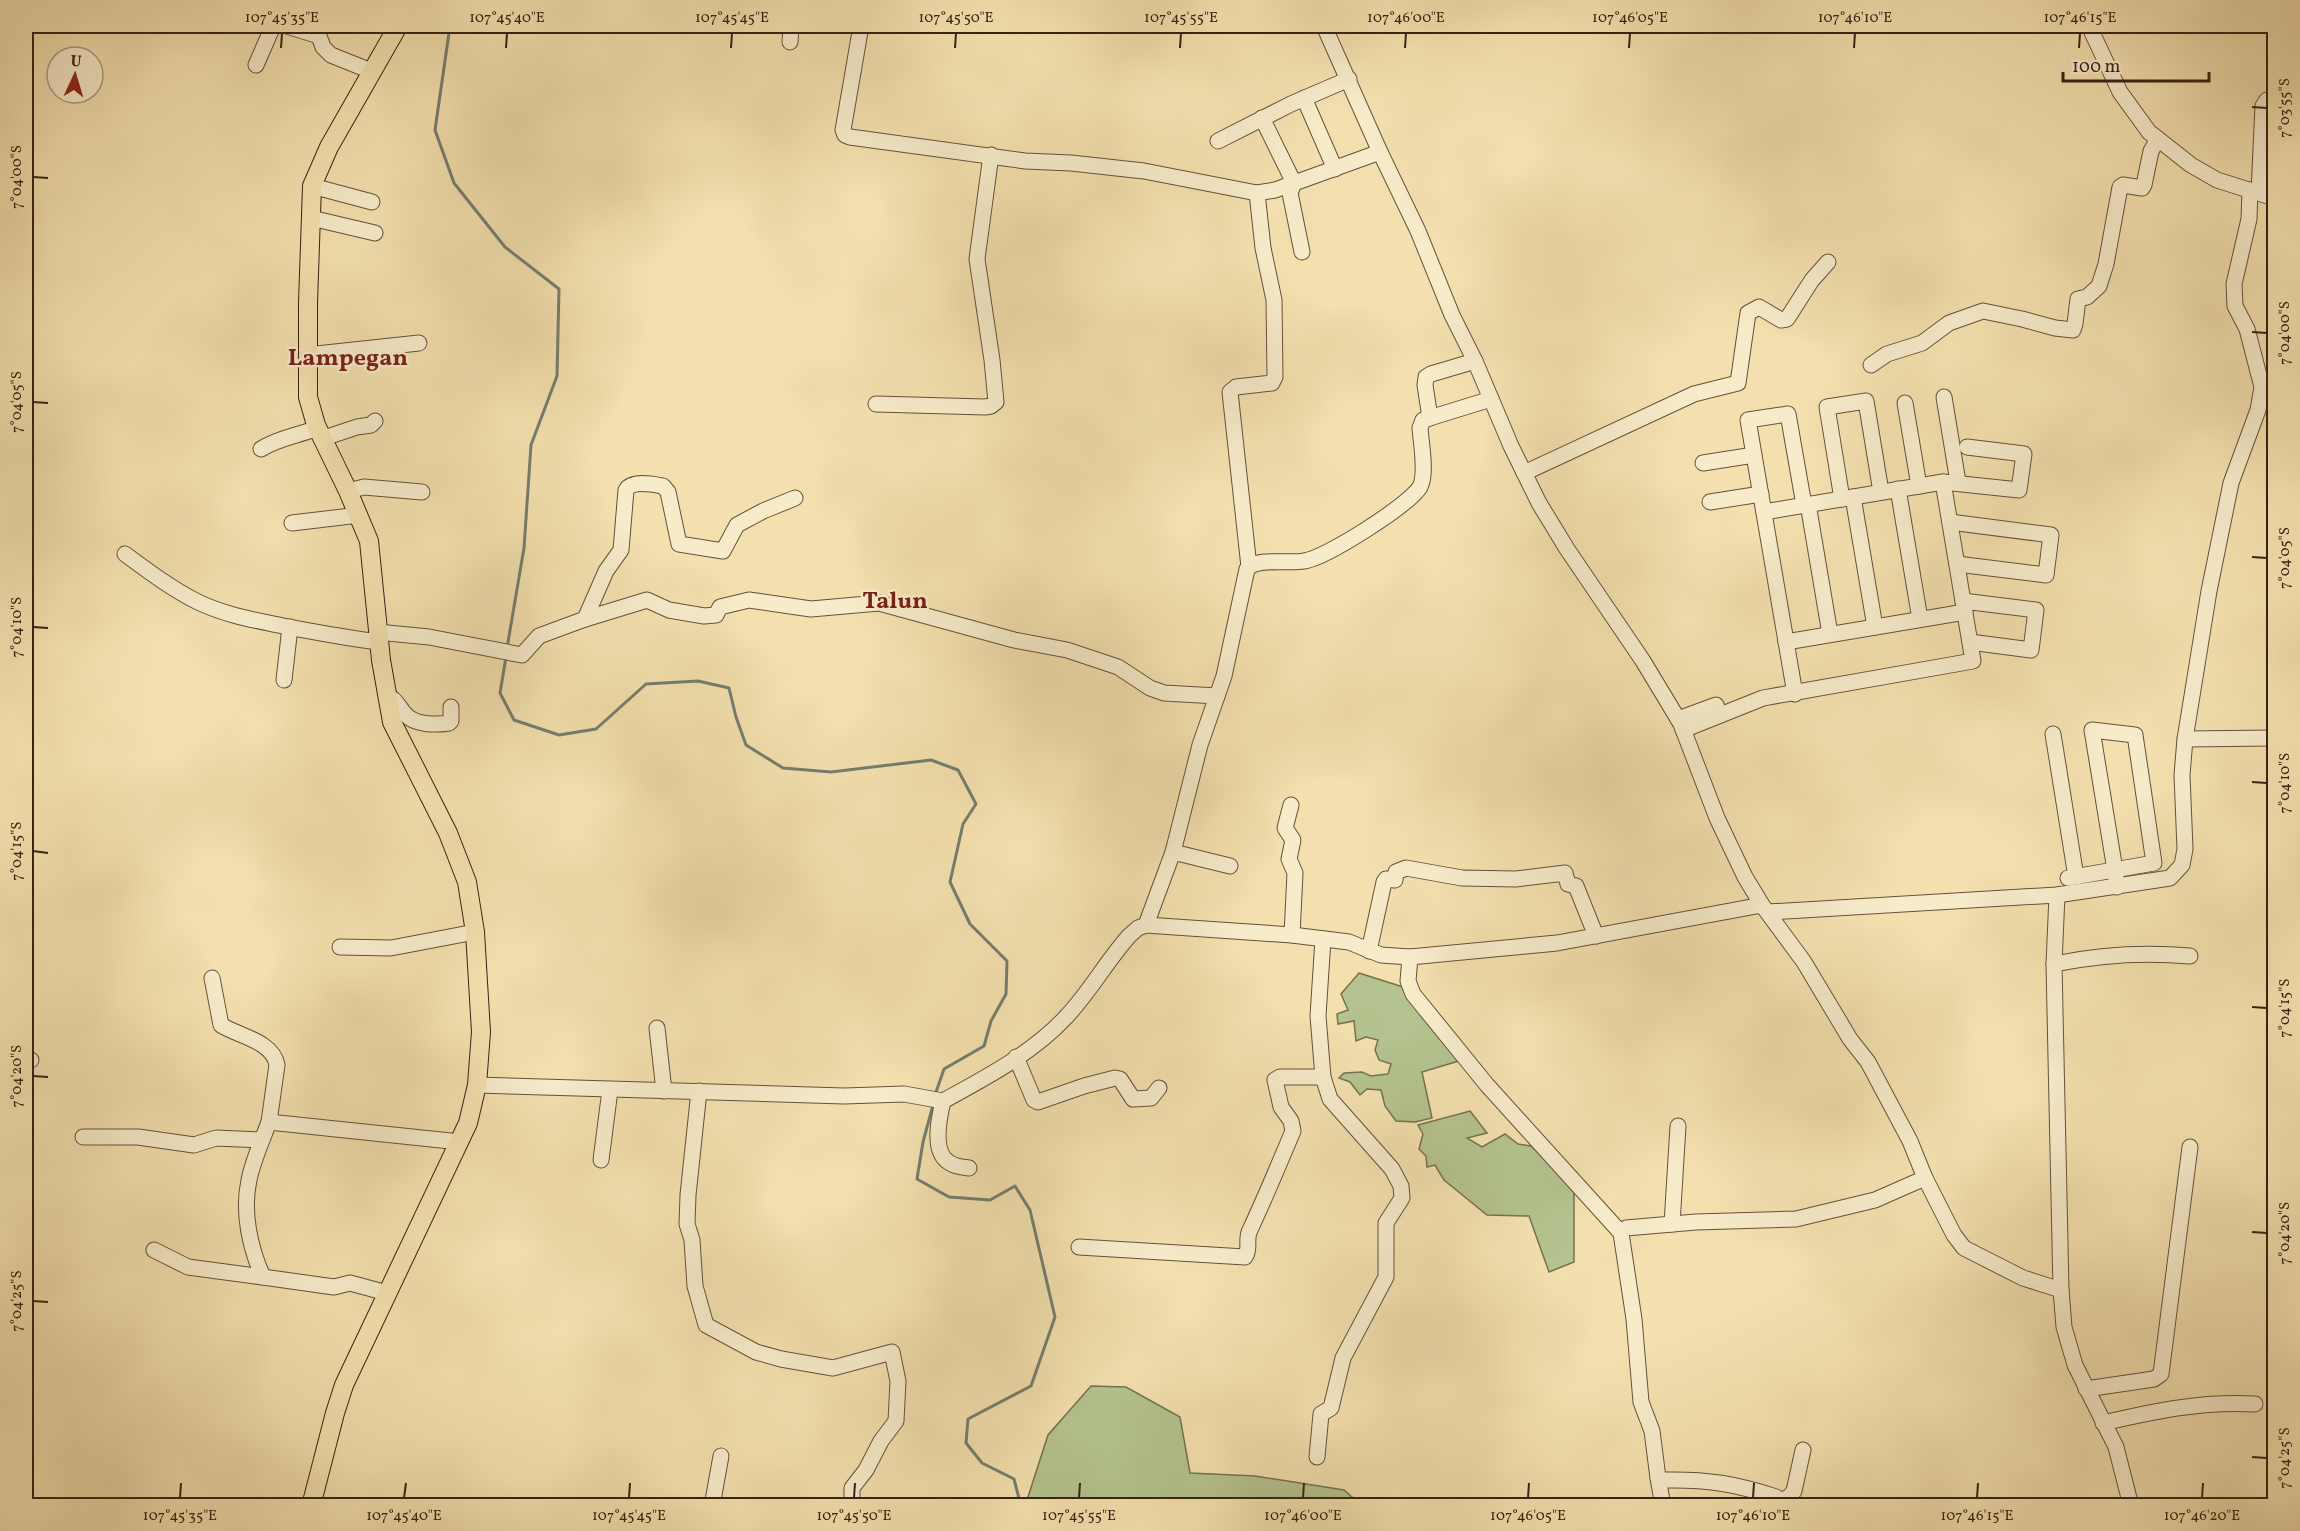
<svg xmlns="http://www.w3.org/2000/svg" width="2300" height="1531" font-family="Vollkorn,serif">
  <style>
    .green { fill: #b4c38f; stroke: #757251; stroke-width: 1.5 }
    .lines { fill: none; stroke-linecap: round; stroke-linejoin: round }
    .stream { stroke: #737e71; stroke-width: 3 }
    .minor-casing { stroke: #65513a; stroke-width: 17 }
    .major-casing { stroke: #362113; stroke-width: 20 }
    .minor { stroke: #f7ebca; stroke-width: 15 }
    .major { stroke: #f3e0ae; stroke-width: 18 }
    .ticks { fill: none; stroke: #362113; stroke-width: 2 }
    .labels { text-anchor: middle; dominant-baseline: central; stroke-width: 4.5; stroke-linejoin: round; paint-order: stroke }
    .quarter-label { font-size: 24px; font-weight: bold; fill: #7a1f14; stroke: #f7ebca }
    .neatline { fill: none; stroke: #362113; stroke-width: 2 }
    .ticks-label { font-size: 15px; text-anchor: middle; fill: #362113 }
  </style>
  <rect width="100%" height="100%" fill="#f3e0ae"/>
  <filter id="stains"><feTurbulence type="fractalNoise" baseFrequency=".00333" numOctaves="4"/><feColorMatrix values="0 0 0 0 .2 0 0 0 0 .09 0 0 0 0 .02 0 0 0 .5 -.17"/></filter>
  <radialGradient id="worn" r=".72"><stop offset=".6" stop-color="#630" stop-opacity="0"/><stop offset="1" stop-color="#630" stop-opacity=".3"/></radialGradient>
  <g class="green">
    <polygon points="1359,973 1403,987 1462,1060 1422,1072 1432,1118 1415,1122 1396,1121 1385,1106 1381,1090 1367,1089 1360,1095 1350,1082 1339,1078 1344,1073 1362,1072 1371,1076 1388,1074 1391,1064 1379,1060 1375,1050 1378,1040 1366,1037 1356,1041 1354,1021 1338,1024 1337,1014 1348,1010 1341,994"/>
    <polygon points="1470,1111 1487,1133 1467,1138 1482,1147 1505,1134 1518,1144 1531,1146 1574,1187 1574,1262 1549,1272 1529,1216 1487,1215 1444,1180 1435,1165 1427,1167 1426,1156 1419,1149 1423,1134 1418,1125"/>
    <polygon points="1091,1386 1126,1387 1180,1417 1190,1473 1255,1476 1344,1490 1361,1505 1033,1505 1028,1497 1048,1435"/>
  </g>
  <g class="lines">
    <g class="stream">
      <polyline points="450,26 435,130 454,183 505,247 559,289 557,376 531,445 524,548 507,648"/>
      <polyline points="506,657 500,693 514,720 559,735 596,729 646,684 698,681 729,688 736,717 746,745 783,768 831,772 931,760 958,770 976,804 963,824 950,882 970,924 1007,961 1006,994 991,1021 984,1046 944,1069 935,1095"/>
      <polyline points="933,1105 923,1142 917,1179 949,1197 990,1200 1015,1186 1030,1210 1055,1317 1031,1386 968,1419 966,1443 982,1463 1014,1479 1021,1506"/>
    </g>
    <g class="minor-casing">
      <g id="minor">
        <polyline points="287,26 319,36 323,47 331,55 371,71"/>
        <polyline points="861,26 843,130 845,135 850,137 1025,161 1071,163 1144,171 1257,193 1275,190 1380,152"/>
        <polyline points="1324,26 1380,152 1418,231 1452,315 1475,361 1511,446 1539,503 1567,549 1643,661 1681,724 1717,818 1745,877 1762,905 1804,962 1850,1039 1868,1062 1910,1141 1925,1178 1954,1235 1964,1248 2023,1278 2061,1290"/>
        <polyline points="2089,26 2120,92 2149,132 2191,165 2217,180 2274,198"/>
        <polyline points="790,42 791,26"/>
        <polyline points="256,65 273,26"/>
        <polyline points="1304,98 1335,169"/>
        <polyline points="1262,118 1294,183 1290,193 1302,252"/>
        <polyline points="1218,141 1291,104 1349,79"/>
        <polyline points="312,186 372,202"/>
        <polyline points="2259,192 2263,106 2267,100 2274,99"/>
        <polyline points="311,218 375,233"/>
        <polyline points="307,355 419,343"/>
        <polyline points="1871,365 1887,354 1922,343 1949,323 1983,311 2022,319 2055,328 2073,330 2075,324 2078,299 2087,297 2099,286 2106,264 2120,187 2123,185 2142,188 2144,185 2151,151 2158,139"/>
        <polyline points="1944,397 1958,482"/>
        <polyline points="1905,403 1919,486"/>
        <polyline points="876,404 985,407 991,406 996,402 992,360 977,259 991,155"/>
        <polyline points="1430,418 1425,385 1426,377 1431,374 1475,361"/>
        <polyline points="321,439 357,427 371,425 375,421"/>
        <path d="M261,449C278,438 297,436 317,428"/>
        <polyline points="1703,463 1754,455"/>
        <polyline points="1524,473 1694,394 1738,383 1748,313 1759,307 1781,320 1787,319 1812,280 1828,262"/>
        <polyline points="1943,482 2019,490 2024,454 1967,447"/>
        <polyline points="1898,489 1920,619"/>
        <polyline points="348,491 364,487 422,492"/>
        <polyline points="1853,497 1875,627"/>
        <polyline points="1842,499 1827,407 1866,401 1881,492"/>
        <polyline points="1710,502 1761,494"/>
        <polyline points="1808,504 1830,634"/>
        <polyline points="1950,522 2051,535 2046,575 1957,564"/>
        <polyline points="292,523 359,515"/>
        <path d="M125,554C148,571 172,589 198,602C225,615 254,620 283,626C315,632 346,638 379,642"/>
        <polyline points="1249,567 1230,392 1236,387 1272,383 1275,377 1274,300 1263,248 1257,193"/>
        <polyline points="1963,601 2036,610 2031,650 1970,642"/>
        <polyline points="585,619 647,600 669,610 704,616 716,615 720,607 749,600 811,609 879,603 1014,640 1067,650 1118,667 1150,688 1164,693 1217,696"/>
        <path d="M377,632L429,637L522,655L539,636L585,619L606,571L621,550L626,490C632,480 652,484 663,486L668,492L679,544L723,551L737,525L763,511L795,498"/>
        <polyline points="1786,642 1965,612"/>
        <polyline points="284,680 290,627"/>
        <polyline points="1795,694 1748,420 1788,414 1804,505"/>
        <path d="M386,695C396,698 399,708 406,715C415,725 436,725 449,723L451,721V707"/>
        <polyline points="1678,719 1716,705 1720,715"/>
        <polyline points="1683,730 1763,698 1973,661 1943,482 1764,512"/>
        <polyline points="2053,734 2076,877"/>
        <polyline points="2185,739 2274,738"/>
        <polyline points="1291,805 1285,828 1293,840 1289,859 1295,873 1292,935"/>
        <polyline points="1173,852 1230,866"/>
        <path d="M2068,878C2097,873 2126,868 2154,863L2135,735L2092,730L2115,870L2117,887"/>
        <polyline points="1768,912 2057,895 2170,878 2182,865 2185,849 2182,775 2185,739 2209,591 2231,483 2258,410 2262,387 2247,329 2235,306 2234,284 2249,219 2250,190"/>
        <path d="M1146,925L1173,852L1200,745L1224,676L1247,569C1257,557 1289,564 1304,561C1326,558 1409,505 1420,487C1427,474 1421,443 1420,428L1423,420L1491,399"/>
        <polyline points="340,947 391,948 475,932"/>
        <polyline points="1369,951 1384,882 1386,879 1395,880 1396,872 1406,868 1462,878 1516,879 1565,873 1568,884 1576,886 1596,936"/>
        <path d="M1410,957L1408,981L1413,994L1487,1085L1621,1233L1634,1319L1641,1402L1652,1431L1658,1478L1664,1480C1707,1479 1736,1484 1776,1497L1781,1506"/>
        <polyline points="2054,964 2057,895"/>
        <path d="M212,978L221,1025C238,1036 273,1041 277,1065L269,1122"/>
        <polyline points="657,1028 664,1091"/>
        <polyline points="1016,1057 1034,1100 1038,1102 1084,1086 1115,1078 1120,1079 1133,1099 1151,1098 1159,1088"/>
        <polyline points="26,1060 31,1060"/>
        <path d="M477,1085L844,1096L904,1094L943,1101C985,1078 1033,1053 1066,1017C1089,993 1106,962 1129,936L1138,928L1146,925L1292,935L1349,942L1381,955L1410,957L1557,943L1762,905"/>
        <polyline points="699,1091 688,1195 687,1224 692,1240 695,1286 706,1325 756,1352 781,1359 833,1368 892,1352 898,1381 896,1421 881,1441 866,1470 852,1488 852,1506"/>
        <path d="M943,1101C939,1118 931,1153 950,1163C956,1167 962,1167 969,1168"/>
        <polyline points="83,1137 138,1137 194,1145 216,1138 262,1140"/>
        <polyline points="601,1160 610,1090"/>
        <polyline points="1672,1224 1678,1126"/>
        <polyline points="1621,1233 1626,1228 1696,1222 1796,1219 1875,1200 1925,1178"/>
        <path d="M1079,1247L1245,1257C1251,1249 1245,1239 1250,1230C1265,1198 1279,1164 1293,1131L1291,1121L1281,1107L1275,1080L1280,1077H1323"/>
        <polyline points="154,1250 188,1267 263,1277"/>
        <path d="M387,1293L350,1283L334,1287L263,1277C250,1248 242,1212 249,1180C253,1160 262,1141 269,1122L460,1142"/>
        <polyline points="2086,1389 2154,1379 2161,1374 2190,1147"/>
        <path d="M2103,1423C2155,1411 2202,1401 2255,1404"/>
        <polyline points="1317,1457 1321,1414 1331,1408 1343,1358 1386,1277 1386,1223 1402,1198 1401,1186 1392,1169 1330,1099 1323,1077 1318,1016 1323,939"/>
        <polyline points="1658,1478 1663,1506"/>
        <polyline points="1780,1502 1790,1496 1794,1491 1803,1450"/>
        <polyline points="712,1506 721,1456"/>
        <path d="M2131,1506L2116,1447L2075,1365L2064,1327L2061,1290L2054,964C2098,955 2145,952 2190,956"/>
      </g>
    </g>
    <g class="major-casing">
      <polyline id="major" points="311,1506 335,1413 344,1385 468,1123 477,1085 481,1032 475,932 467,882 448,833 392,722 381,660 369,541 348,491 316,425 308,397 308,303 312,186 329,147 398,26"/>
    </g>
    <use href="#minor" class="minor"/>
    <use href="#major" class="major"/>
  </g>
  <path class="ticks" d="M281,48L282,33M506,48L507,33M731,48L732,33M955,48L956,33M1180,48L1181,33M1405,48L1406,33M1629,48L1630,33M1854,48L1855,33M2079,48L2080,33M2252,107L2267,108M33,177L48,178M2252,332L2267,333M33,402L48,403M2252,557L2267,558M33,627L48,628M2252,782L2267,783M33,851L48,853M2252,1007L2267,1008M33,1076L48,1077M2252,1232L2267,1233M33,1301L48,1302M2252,1457L2267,1458M180,1498L181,1483M404,1498L406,1483M629,1498L630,1483M854,1498L855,1483M1079,1498L1080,1483M1303,1498L1304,1483M1528,1498L1529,1483M1753,1498L1754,1483M1977,1498L1978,1483M2202,1498L2203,1483"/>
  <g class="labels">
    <g class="quarter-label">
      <text x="348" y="359">Lampegan</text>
      <text x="895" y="602">Talun</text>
    </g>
  </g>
  <rect width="2300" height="1531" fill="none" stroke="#f3e0ae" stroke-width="66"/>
  <g transform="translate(75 75) rotate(4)"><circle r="28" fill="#f7ebca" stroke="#aa9a81" stroke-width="1.5"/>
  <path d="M0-4.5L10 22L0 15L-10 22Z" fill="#8f2418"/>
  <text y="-9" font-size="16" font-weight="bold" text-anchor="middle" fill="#362113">U</text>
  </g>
  <path d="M2063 72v9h146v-9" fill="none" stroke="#362113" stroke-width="3"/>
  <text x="2072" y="72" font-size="18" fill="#362113" stroke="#f7ebca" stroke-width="4.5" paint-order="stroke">100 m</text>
  <rect x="33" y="33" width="2234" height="1465" class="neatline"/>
  <g class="ticks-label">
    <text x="282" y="22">107°45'35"E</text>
    <text x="507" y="22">107°45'40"E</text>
    <text x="732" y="22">107°45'45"E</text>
    <text x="956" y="22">107°45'50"E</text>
    <text x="1181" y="22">107°45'55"E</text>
    <text x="1406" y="22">107°46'00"E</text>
    <text x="1630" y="22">107°46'05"E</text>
    <text x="1855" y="22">107°46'10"E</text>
    <text x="2080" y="22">107°46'15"E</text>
    <text transform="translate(2284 108) rotate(-90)" y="5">7°03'55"S</text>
    <text transform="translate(16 177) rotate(-90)" y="5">7°04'00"S</text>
    <text transform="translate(2284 333) rotate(-90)" y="5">7°04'00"S</text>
    <text transform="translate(16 402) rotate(-90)" y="5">7°04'05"S</text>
    <text transform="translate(2284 558) rotate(-90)" y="5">7°04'05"S</text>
    <text transform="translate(16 627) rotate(-90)" y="5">7°04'10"S</text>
    <text transform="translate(2284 783) rotate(-90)" y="5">7°04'10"S</text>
    <text transform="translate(16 851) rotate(-90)" y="5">7°04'15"S</text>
    <text transform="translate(2284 1008) rotate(-90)" y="5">7°04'15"S</text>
    <text transform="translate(16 1076) rotate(-90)" y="5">7°04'20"S</text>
    <text transform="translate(2284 1233) rotate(-90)" y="5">7°04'20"S</text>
    <text transform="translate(16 1301) rotate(-90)" y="5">7°04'25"S</text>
    <text transform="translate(2284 1458) rotate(-90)" y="5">7°04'25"S</text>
    <text x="180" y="1520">107°45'35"E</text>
    <text x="404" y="1520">107°45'40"E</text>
    <text x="629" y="1520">107°45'45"E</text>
    <text x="854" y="1520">107°45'50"E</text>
    <text x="1079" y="1520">107°45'55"E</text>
    <text x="1303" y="1520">107°46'00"E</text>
    <text x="1528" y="1520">107°46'05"E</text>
    <text x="1753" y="1520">107°46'10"E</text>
    <text x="1977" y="1520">107°46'15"E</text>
    <text x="2202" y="1520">107°46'20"E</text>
  </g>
  <rect width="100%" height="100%" filter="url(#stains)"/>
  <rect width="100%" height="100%" fill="url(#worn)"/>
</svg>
